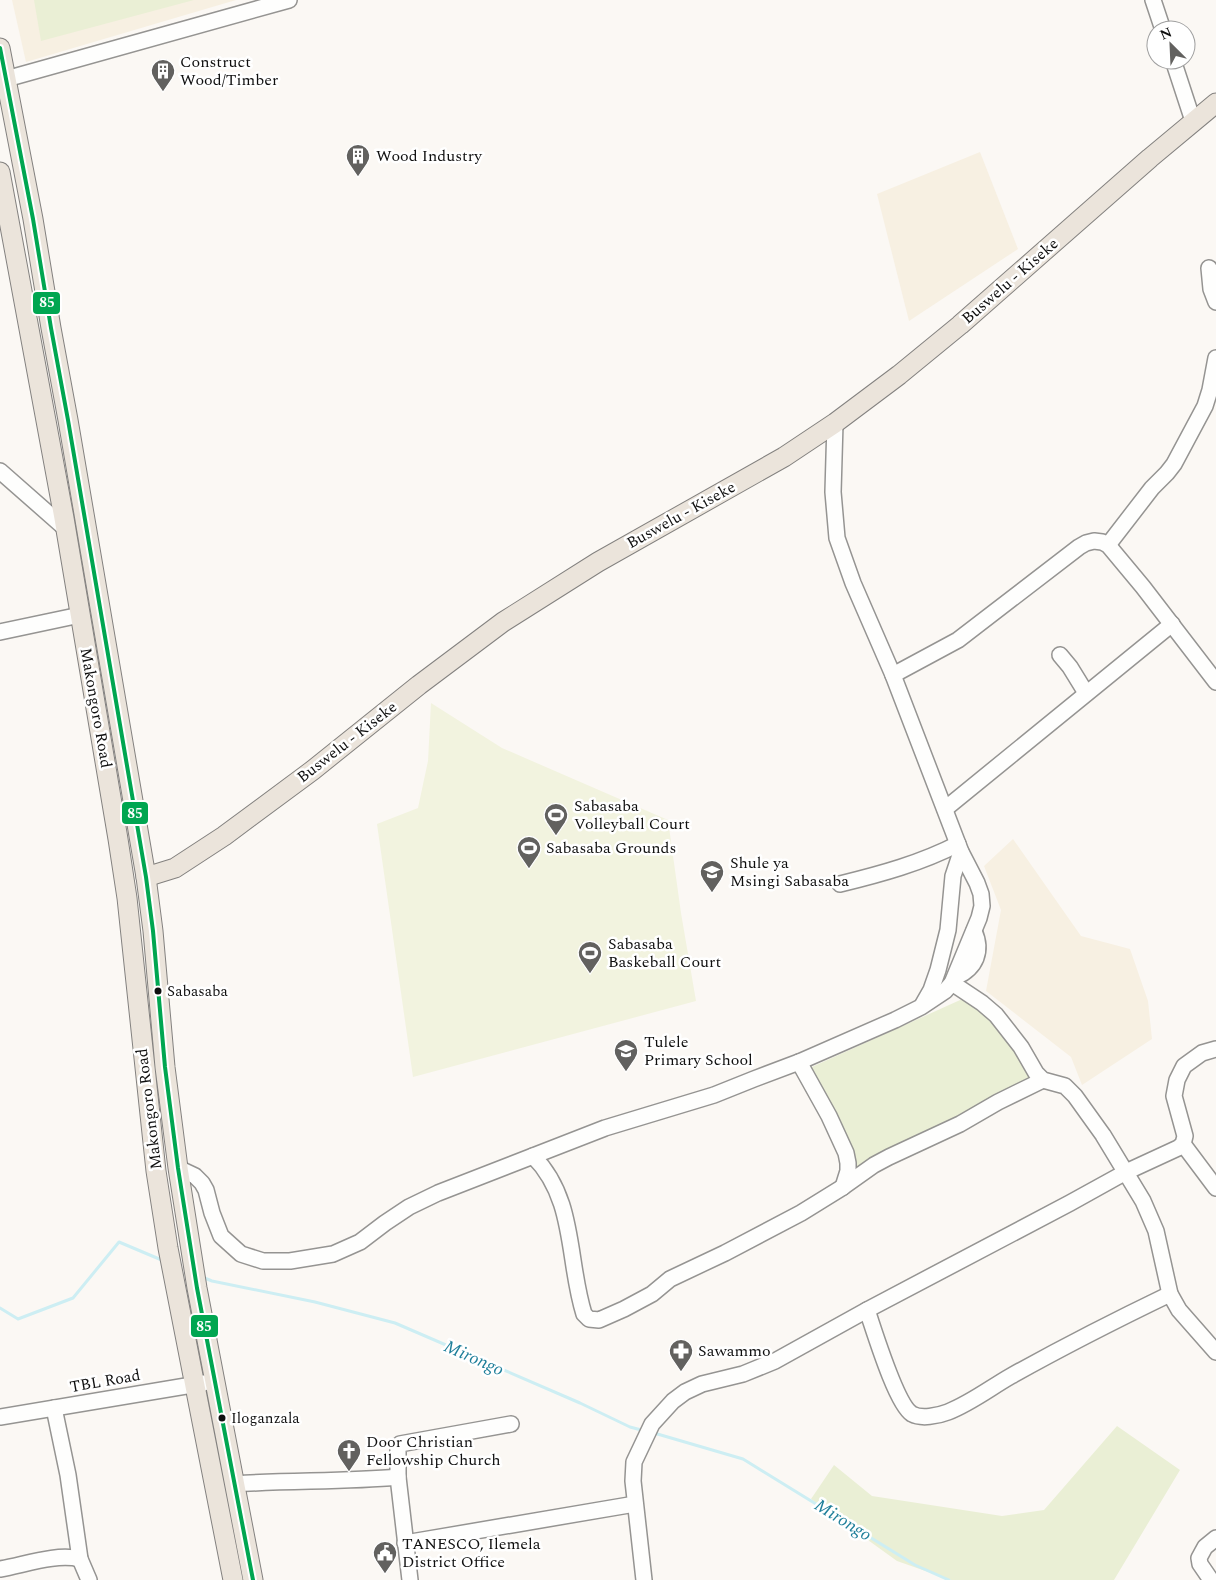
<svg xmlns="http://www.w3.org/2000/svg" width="1216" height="1580" font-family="Spectral,serif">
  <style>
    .farmland { fill: #f7f0e2 }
    .green { fill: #eaefd5 }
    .pitch { fill: #f2f3df }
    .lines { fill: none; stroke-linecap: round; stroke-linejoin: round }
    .stream { stroke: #cdeef3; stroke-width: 3 }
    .minor-casing { stroke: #959492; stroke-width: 18 }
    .major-casing { stroke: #83817f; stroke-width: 21 }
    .minor { stroke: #fefefd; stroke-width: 15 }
    .major { stroke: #ebe4db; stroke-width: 19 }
    .bus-1-casing { stroke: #fff; stroke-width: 8 }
    .bus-1 { stroke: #00a651; stroke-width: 4 }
    .bus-dot { fill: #0f0f0f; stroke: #fff; stroke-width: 2 }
    .labels { text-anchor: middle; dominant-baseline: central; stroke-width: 5; stroke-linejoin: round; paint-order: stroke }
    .bus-label { font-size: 15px; fill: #0f0f0f; stroke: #fff; text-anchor: start }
    .poi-label { font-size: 16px; fill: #0f0f0f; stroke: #fff; text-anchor: start }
    .street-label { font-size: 16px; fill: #0f0f0f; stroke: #fff }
    .water-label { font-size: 18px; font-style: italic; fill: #1f7f9a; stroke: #fff }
    .line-badge { stroke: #fff; stroke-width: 2 }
    .badge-label { font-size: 14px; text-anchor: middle; font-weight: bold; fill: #fff }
  </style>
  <rect width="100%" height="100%" fill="#fbf8f4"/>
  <g class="farmland">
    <polygon points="12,0 236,0 26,62"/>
    <polygon points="980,152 1018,249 909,321 877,194"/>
    <polygon points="1013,839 1081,936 1130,949 1148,1001 1152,1039 1082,1085 1071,1057 986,991 1001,910 984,866"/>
  </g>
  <g class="green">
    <polygon points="34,0 194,0 41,41"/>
    <polygon points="969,996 1041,1082 854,1174 803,1071"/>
    <polygon points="1117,1426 1180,1470 1114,1580 951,1580 897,1561 811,1499 834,1465 872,1496 1002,1516 1044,1510"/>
  </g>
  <polygon class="pitch" points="431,703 502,748 668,820 681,913 696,1001 413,1077 377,824 418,808 428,761"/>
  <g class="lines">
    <g class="stream">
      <polyline points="202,1277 212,1281 315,1302 395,1323 580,1403 630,1427 645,1431"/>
      <polyline points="0,1308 18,1319 73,1298 119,1242 164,1261"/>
      <polyline points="654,1433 743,1459 915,1565 949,1580"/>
    </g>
    <g class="minor-casing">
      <g id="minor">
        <polyline points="1153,0 1163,30"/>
        <polyline points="1173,60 1193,121"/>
        <polyline points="6,79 289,0"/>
        <polyline points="1209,268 1211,289 1216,302"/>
        <polyline points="0,471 66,529"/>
        <polyline points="1108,545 1152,488 1167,473 1174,464 1205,406 1210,390 1216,358"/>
        <polyline points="0,632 80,615"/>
        <polyline points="1060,655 1070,667 1086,693"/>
        <polyline points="893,675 958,640 1079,547 1086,543 1094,541 1102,542 1108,545 1143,587 1216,682"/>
        <polyline points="945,809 1172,624"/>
        <path d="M840,884C881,874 921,863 958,844"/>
        <path d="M956,977C976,968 983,951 974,931"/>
        <polyline points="952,983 982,1003 996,1015 1021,1047 1036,1073 1043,1080 1065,1086 1075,1096 1103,1135 1143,1201 1156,1231 1170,1294 1179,1310 1216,1352"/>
        <polyline points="923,1004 931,990 938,970 948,930 953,876 961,852"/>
        <polyline points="799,1062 829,1116 846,1153 848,1163 848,1171 843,1187"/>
        <polyline points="1183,1144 1216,1188"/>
        <path d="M533,1156C576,1199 567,1260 584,1314L589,1319L599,1320L624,1309L652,1294L670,1279L725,1253L801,1213L843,1187L874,1165L889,1157L960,1124L998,1102L1043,1080"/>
        <polyline points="178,1168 195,1176 202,1183 206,1190 212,1213 221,1236 241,1254 263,1261 290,1261 333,1254 360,1242 385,1223 409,1207 438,1193 605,1128 714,1095 754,1079 799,1062 895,1020 921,1007 945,991 952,983 979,918 982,906 981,894 977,883 961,852 893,675 853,583 837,538 833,492 835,423"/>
        <path d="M867,1310C874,1330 896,1404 912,1414C921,1419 938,1416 948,1412C971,1403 990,1388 1011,1376C1063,1347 1116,1320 1170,1294"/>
        <polyline points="54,1408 68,1475 80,1559 89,1580"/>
        <polyline points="0,1417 204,1383"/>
        <path d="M235,1484C290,1480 344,1482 398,1477"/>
        <polyline points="405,1543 635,1504"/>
        <path d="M0,1569C24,1565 56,1553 80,1559"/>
        <polyline points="410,1580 398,1477 398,1446 400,1444 511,1424"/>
        <polyline points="644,1580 633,1481 634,1462 652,1424 673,1401 685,1392 702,1384 743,1374 775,1361 867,1310 1070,1203 1126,1172 1178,1148 1183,1144 1185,1136 1174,1096 1177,1080 1184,1066 1202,1053 1216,1049"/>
        <polyline points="1211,1580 1200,1564 1199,1558 1205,1547 1216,1538"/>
      </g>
    </g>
    <g class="major-casing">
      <g id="major">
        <polyline points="0,48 33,219 51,328 68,420 146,877 153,931 165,1067 178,1168 197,1288 253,1580"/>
        <polyline points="0,172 64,518 118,839 127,898 156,1171 168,1248 233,1580"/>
        <polyline points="146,877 175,868 224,836 313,770 419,685 503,622 598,562 784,457 835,423 899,375 960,325 1150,158 1216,103"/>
      </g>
    </g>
    <use href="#minor" class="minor"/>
    <use href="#major" class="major"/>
    <g class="bus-1-casing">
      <polyline id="bus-1" points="0,48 33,219 51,328 68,420 146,877 153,931 165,1067 178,1168 197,1288 253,1580"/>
    </g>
    <use href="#bus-1" class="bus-1"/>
  </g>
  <defs>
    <g id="building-pin" transform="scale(1.25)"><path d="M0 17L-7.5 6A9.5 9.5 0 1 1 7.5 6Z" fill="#62615f" stroke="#fff"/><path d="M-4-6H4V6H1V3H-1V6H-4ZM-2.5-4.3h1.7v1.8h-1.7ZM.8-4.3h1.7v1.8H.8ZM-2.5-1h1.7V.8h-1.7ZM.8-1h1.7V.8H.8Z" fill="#fff"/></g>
    <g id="stadium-pin" transform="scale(1.25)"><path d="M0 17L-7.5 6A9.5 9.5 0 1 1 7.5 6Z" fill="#62615f" stroke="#fff"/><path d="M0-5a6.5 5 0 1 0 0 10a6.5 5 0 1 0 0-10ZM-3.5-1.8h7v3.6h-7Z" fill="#fff"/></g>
    <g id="school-pin" transform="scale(1.25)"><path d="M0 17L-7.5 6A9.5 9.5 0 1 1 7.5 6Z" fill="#62615f" stroke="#fff"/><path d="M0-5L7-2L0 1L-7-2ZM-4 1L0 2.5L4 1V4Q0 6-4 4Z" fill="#fff"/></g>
    <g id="pharmacy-pin" transform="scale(1.25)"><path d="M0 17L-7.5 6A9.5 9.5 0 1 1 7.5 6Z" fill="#62615f" stroke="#fff"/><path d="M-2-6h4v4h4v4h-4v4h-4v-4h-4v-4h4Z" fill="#fff"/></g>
    <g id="church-pin" transform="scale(1.25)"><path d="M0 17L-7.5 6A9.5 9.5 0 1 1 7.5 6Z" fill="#62615f" stroke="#fff"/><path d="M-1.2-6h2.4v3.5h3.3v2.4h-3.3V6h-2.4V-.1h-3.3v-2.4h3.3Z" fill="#fff"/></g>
    <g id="civic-pin" transform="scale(1.25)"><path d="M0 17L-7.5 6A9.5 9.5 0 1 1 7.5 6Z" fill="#62615f" stroke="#fff"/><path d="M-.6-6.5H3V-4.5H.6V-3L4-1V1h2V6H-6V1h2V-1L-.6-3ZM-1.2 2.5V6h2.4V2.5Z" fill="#fff"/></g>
  </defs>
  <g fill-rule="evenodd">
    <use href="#building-pin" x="163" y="71"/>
    <use href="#building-pin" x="358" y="156"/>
    <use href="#stadium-pin" x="556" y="815"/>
    <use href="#stadium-pin" x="529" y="848"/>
    <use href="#school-pin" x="712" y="872"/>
    <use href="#stadium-pin" x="590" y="953"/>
    <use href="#school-pin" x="626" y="1051"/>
    <use href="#pharmacy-pin" x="681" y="1351"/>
    <use href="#church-pin" x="349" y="1451"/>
    <use href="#civic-pin" x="385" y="1553"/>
  </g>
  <g class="bus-dot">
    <circle cx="158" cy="991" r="4.5"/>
    <circle cx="222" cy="1418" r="4.5"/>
  </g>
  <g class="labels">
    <g class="bus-label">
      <text x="167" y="991">Sabasaba</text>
      <text x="231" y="1418">Iloganzala</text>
    </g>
    <g class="poi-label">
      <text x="180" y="62">Construct<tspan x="180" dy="18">Wood/Timber</tspan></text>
      <text x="376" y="156">Wood Industry</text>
      <text x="574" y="806">Sabasaba<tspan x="574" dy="18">Volleyball Court</tspan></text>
      <text x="546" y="848">Sabasaba Grounds</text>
      <text x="730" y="863">Shule ya<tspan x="730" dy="18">Msingi Sabasaba</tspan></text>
      <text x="608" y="944">Sabasaba<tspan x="608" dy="18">Baskeball Court</tspan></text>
      <text x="644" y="1042">Tulele<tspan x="644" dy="18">Primary School</tspan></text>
      <text x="698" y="1351">Sawammo</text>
      <text x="366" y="1442">Door Christian<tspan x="366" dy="18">Fellowship Church</tspan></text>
      <text x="402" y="1544">TANESCO, Ilemela<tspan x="402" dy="18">District Office</tspan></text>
    </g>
    <g class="street-label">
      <text transform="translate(1010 281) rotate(-41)">Buswelu - Kiseke</text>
      <text transform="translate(681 515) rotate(-29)">Buswelu - Kiseke</text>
      <text transform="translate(96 708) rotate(80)">Makongoro Road</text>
      <text transform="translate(347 742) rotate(-38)">Buswelu - Kiseke</text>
      <text transform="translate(149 1109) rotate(-97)">Makongoro Road</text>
      <text transform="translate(105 1381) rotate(-10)">TBL Road</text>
    </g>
    <g class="water-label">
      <text transform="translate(474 1358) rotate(24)">Mirongo</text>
      <text transform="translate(843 1520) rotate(32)">Mirongo</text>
    </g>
  </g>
  <g class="line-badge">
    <rect x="32" y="291" width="29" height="24" rx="5" fill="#00a651"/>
    <rect x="121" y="801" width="28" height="24" rx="5" fill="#00a651"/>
    <rect x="190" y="1314" width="29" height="24" rx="5" fill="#00a651"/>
  </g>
  <g class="badge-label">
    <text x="47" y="307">85</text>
    <text x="135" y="818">85</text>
    <text x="204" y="1331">85</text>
  </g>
  <g transform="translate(1171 45) rotate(336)"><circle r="24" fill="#ffffff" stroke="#9f9f9f"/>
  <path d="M0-4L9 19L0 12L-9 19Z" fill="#62615f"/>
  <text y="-8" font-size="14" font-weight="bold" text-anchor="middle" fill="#0f0f0f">N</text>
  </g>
</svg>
